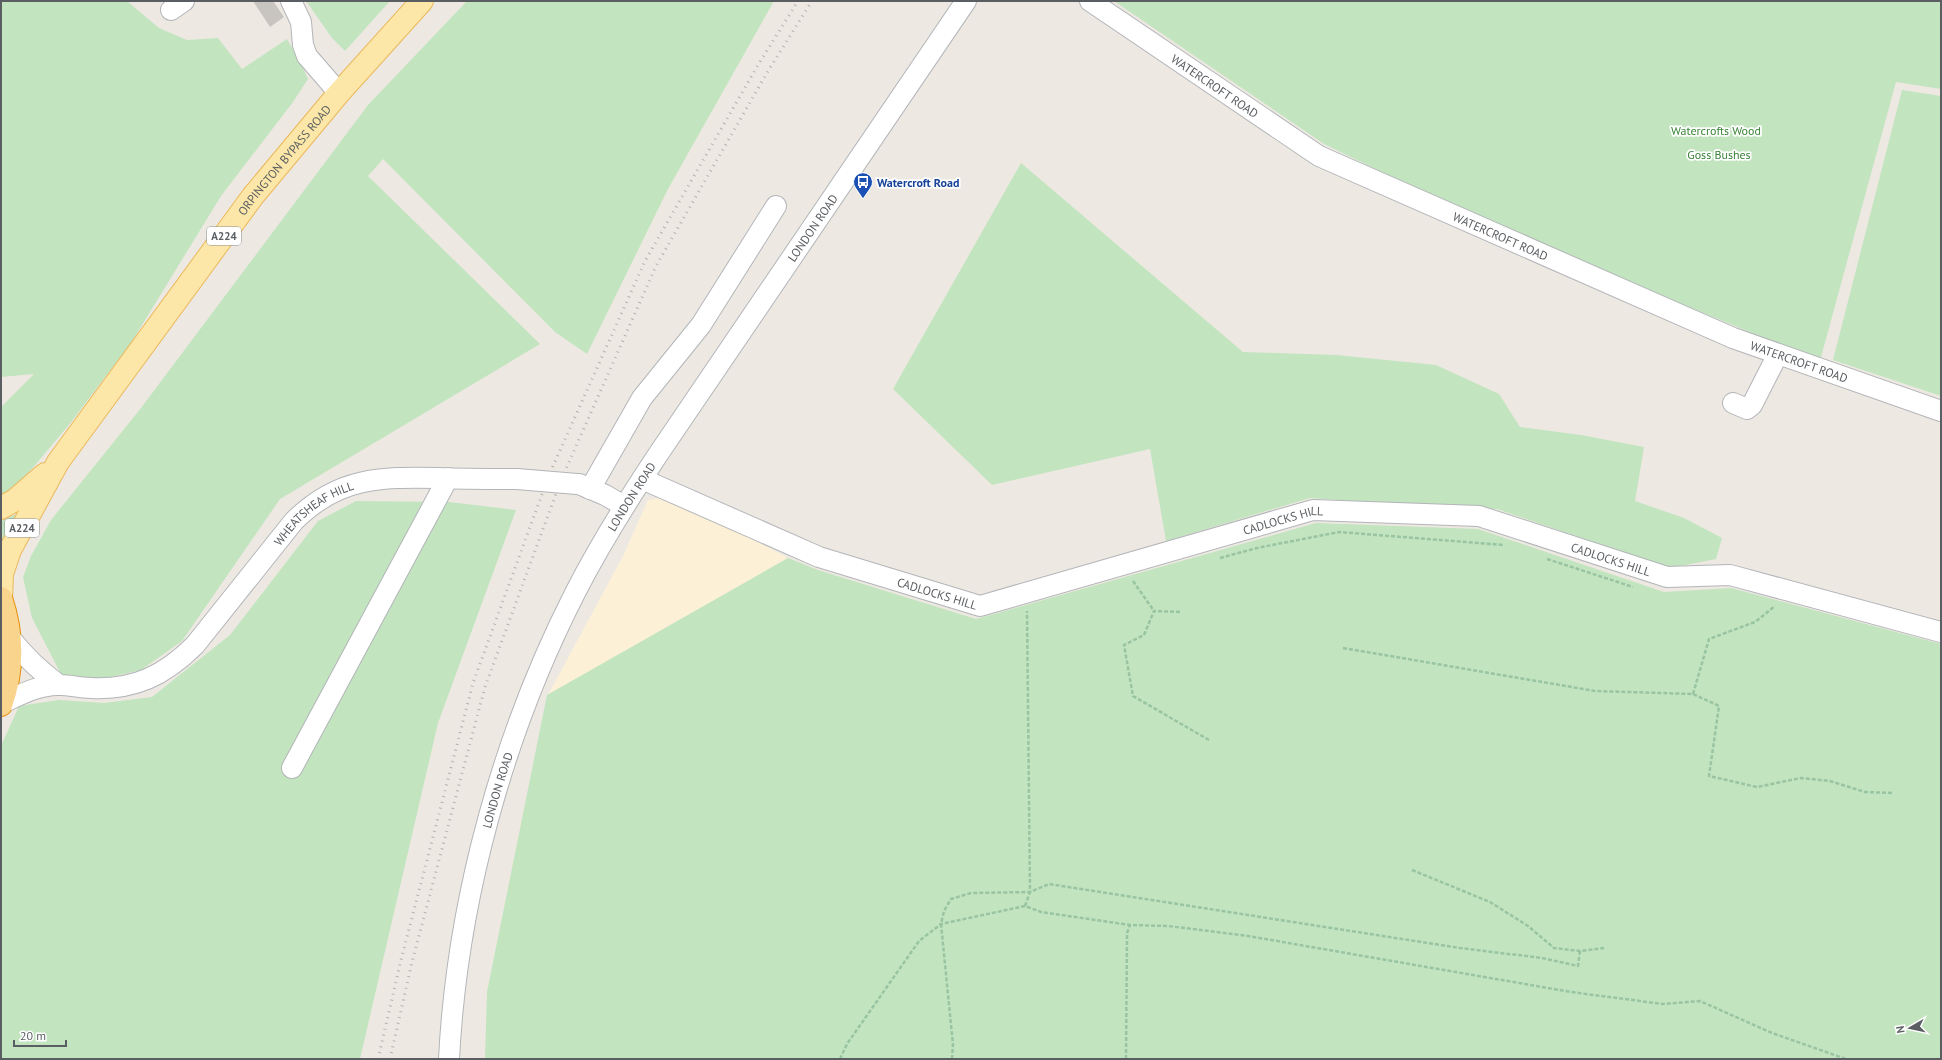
<svg xmlns="http://www.w3.org/2000/svg" width="1942" height="1060" font-family="'PT Sans',sans-serif">
  <style>
    .commercial { fill: #fcf1d7 }
    .green { fill: #c2e4bf }
    .building { fill: #c8c4bf }
    .lines { fill: none; stroke-linecap: round; stroke-linejoin: round }
    .minor-casing { stroke: #b3b5b9; stroke-width: 22 }
    .major-casing { stroke: #ebb85c; stroke-width: 24 }
    .highway-casing { stroke: #e68f09; stroke-width: 24 }
    .path { stroke: #99c4a2; stroke-width: 2.5; stroke-dasharray: 4 2; stroke-linecap: butt }
    .minor { stroke: #fff; stroke-width: 20 }
    .major { stroke: #fce7a8; stroke-width: 22 }
    .highway { stroke: #f9d48d; stroke-width: 22 }
    .rail { stroke: #b1b2b2; stroke-width: 3; stroke-dasharray: 1 5; stroke-linecap: butt }
    .minor-bridge-casing { stroke: #b3b5b9; stroke-width: 22; stroke-linecap: butt }
    .minor-bridge { stroke: #fff; stroke-width: 20 }
    .labels { text-anchor: middle; dominant-baseline: central; stroke-width: 3.5; stroke-linejoin: round; paint-order: stroke }
    .shield { fill: #fff; stroke: #8c8e91; stroke-width: 1 }
    .shield-label { font-size: 11px; font-weight: bold; fill: #5a5e62 }
    .street-label { font-size: 12px; fill: #5a5e62; stroke: #fff }
    .park-label { font-size: 12px; fill: #3b8338; stroke: #fff }
    .transit-label { font-size: 12px; font-weight: bold; fill: #164399; stroke: #fff; text-anchor: start }
  </style>
  <rect width="100%" height="100%" fill="#ede9e2"/>
  <polygon class="commercial" points="672,496 788,558 548,695 623,556 648,500"/>
  <g class="green">
    <polygon points="1,1 127,1 159,28 187,40 218,38 242,69 287,39 300,61 308,79 293,102 221,196 131,343 68,426 14,490 1,496 1,407 34,374 1,377"/>
    <polygon points="306,1 390,1 345,51 332,38"/>
    <polygon points="467,1 774,1 668,189 587,354 555,332 383,159 368,176 540,344 280,499 182,641 141,670 106,678 63,678 32,618 23,577 31,556 51,520 141,408 368,105"/>
    <polygon points="1114,1 1941,1 1941,89 1896,82 1820,361 1502,230 1324,144"/>
    <polygon points="1902,90 1941,96 1941,396 1833,360"/>
    <polygon points="1021,163 1243,352 1336,355 1436,365 1499,394 1520,427 1581,435 1644,447 1635,501 1684,518 1722,538 1716,559 1670,568 1497,509 1402,505 1310,498 1166,541 1150,449 992,485 893,389"/>
    <polygon points="356,501 449,502 516,510 438,723 360,1059 1,1059 1,746 19,706 59,700 104,703 152,697 230,635 318,521"/>
    <polygon points="17,514 1,548 1,521"/>
    <polygon points="1316,523 1478,529 1664,592 1731,588 1941,644 1941,1059 485,1059 487,992 547,695 788,558 818,570 976,619"/>
  </g>
  <polygon class="building" points="253,1 273,1 284,17 270,27"/>
  <g class="lines">
    <g class="minor-casing">
      <g id="minor">
        <polyline points="291,1 301,22 303,45 307,56 339,93"/>
        <path id="s1" d="M1090,1L1319,156L1733,338L1941,411"/>
        <polyline points="171,10 184,1"/>
        <polyline points="1733,403 1747,409 1752,405 1778,354"/>
        <path id="s2" d="M642,479L819,557L980,606L1313,510L1479,516L1667,577L1730,575L1941,632"/>
        <polyline points="579,484 605,495 624,506"/>
        <polyline points="590,489 642,398 701,325 776,206"/>
        <path d="M11,639C25,657 40,671 59,685"/>
        <path id="s3" d="M2,703C20,695 40,684 60,685C70,685 80,688 91,688C134,690 164,676 195,645L294,521C338,477 380,477 438,478C464,479 491,479 517,479"/>
        <polyline points="292,768 448,478"/>
        <path id="s4" d="M449,1059C457,901 503,734 575,593C600,544 629,498 659,453L966,1"/>
      </g>
    </g>
    <g class="major-casing">
      <g id="major">
        <polyline points="1,508 15,500 45,474"/>
        <path id="s5" d="M1,599L2,574L10,550L58,462L253,196L339,93L422,1"/>
      </g>
    </g>
    <g class="highway-casing">
      <path id="highway" d="M1,598C13,634 14,669 1,705"/>
    </g>
    <g class="path">
      <polyline points="1220,558 1257,548 1339,532 1504,545"/>
      <polyline points="1547,559 1633,587"/>
      <polyline points="1133,581 1154,611"/>
      <polyline points="1180,612 1154,611 1144,635 1124,645 1133,696 1209,740"/>
      <polyline points="1343,648 1595,691 1693,694 1719,706 1709,776 1757,787 1801,778 1830,781 1865,792 1893,793"/>
      <polyline points="1693,694 1709,639 1755,622 1775,606"/>
      <polyline points="1412,870 1490,902 1528,926 1554,948 1580,951 1604,948"/>
      <polyline points="1025,906 1030,892 1027,611"/>
      <polyline points="840,1059 847,1044 919,941 941,924 1025,906 1041,912 1130,925 1168,926 1248,936 1571,992 1663,1004 1700,1001 1772,1033 1846,1059"/>
      <polyline points="952,1059 953,1045 941,924 944,911 951,899 971,893 1030,892 1049,884 1460,948 1542,958 1578,966 1580,951"/>
      <polyline points="1126,1059 1127,933 1130,925"/>
    </g>
    <use href="#minor" class="minor"/>
    <use href="#major" class="major"/>
    <use href="#highway" class="highway"/>
    <g class="rail">
      <polyline points="378,1059 401,960 473,683 549,475 645,261 758,65 798,1"/>
      <polyline points="390,1059 412,962 485,687 561,480 656,266 768,71 812,1"/>
    </g>
    <g class="minor-bridge-casing">
      <polyline id="minor-bridge" points="517,479 577,484"/>
    </g>
    <use href="#minor-bridge" class="minor-bridge"/>
  </g>
  <defs>
    <g id="bus-pin" transform="scale(1)"><path d="M0 17L-7.5 6A9.5 9.5 0 1 1 7.5 6Z" fill="#1a4fb4" stroke="#fff"/><path d="M-5-6H5V4H4V6H2V4H-2V6H-4V4H-5ZM-3.5-4V0h7V-4ZM-3.5 1.2v1.5H-2V1.2ZM2 1.2v1.5H3.5V1.2Z" fill="#fff"/></g>
  </defs>
  <g fill-rule="evenodd">
    <use href="#bus-pin" x="863" y="182"/>
  </g>
  <g class="labels">
    <g class="shield">
      <rect x="207" y="227" width="34" height="18" rx="3"/>
      <rect x="5" y="519" width="34" height="18" rx="3"/>
    </g>
    <g class="shield-label">
      <text x="224" y="236">A224</text>
      <text x="22" y="528">A224</text>
    </g>
    <g class="street-label">
      <text stroke="none"><textPath href="#s1" startOffset="151">WATERCROFT ROAD</textPath></text>
      <text stroke="none"><textPath href="#s5" startOffset="528">ORPINGTON BYPASS ROAD</textPath></text>
      <text stroke="none"><textPath href="#s4" startOffset="922">LONDON ROAD</textPath></text>
      <text stroke="none"><textPath href="#s1" startOffset="475">WATERCROFT ROAD</textPath></text>
      <text stroke="none"><textPath href="#s1" startOffset="799">WATERCROFT ROAD</textPath></text>
      <text stroke="none"><textPath href="#s4" startOffset="598">LONDON ROAD</textPath></text>
      <text stroke="none"><textPath href="#s3" startOffset="388">WHEATSHEAF HILL</textPath></text>
      <text stroke="none"><textPath href="#s2" startOffset="677">CADLOCKS HILL</textPath></text>
      <text stroke="none"><textPath href="#s2" startOffset="1013">CADLOCKS HILL</textPath></text>
      <text stroke="none"><textPath href="#s2" startOffset="317">CADLOCKS HILL</textPath></text>
      <text stroke="none"><textPath href="#s4" startOffset="274">LONDON ROAD</textPath></text>
    </g>
    <g class="park-label">
      <text x="1716" y="130">Watercrofts Wood</text>
      <text x="1719" y="154">Goss Bushes</text>
    </g>
    <g class="transit-label">
      <text x="877" y="182">Watercroft Road</text>
    </g>
  </g>
  <rect width="1942" height="1060" fill="none" stroke="#5a5e62" stroke-width="4"/>
  <g transform="translate(1910 1028) rotate(261)" stroke="#ffffff" stroke-width="3" paint-order="stroke">
  <path d="M0-3L7 15L0 10L-7 15Z" fill="#5a5e62"/>
  <text y="-6" font-size="11" font-weight="bold" text-anchor="middle" fill="#5a5e62">N</text>
  </g>
  <path d="M14 1040v6h52v-6" fill="none" stroke="#5a5e62" stroke-width="2"/>
  <text x="20" y="1040" font-size="12" fill="#5a5e62" stroke="#ffffff" stroke-width="3" paint-order="stroke">20 m</text>
</svg>
